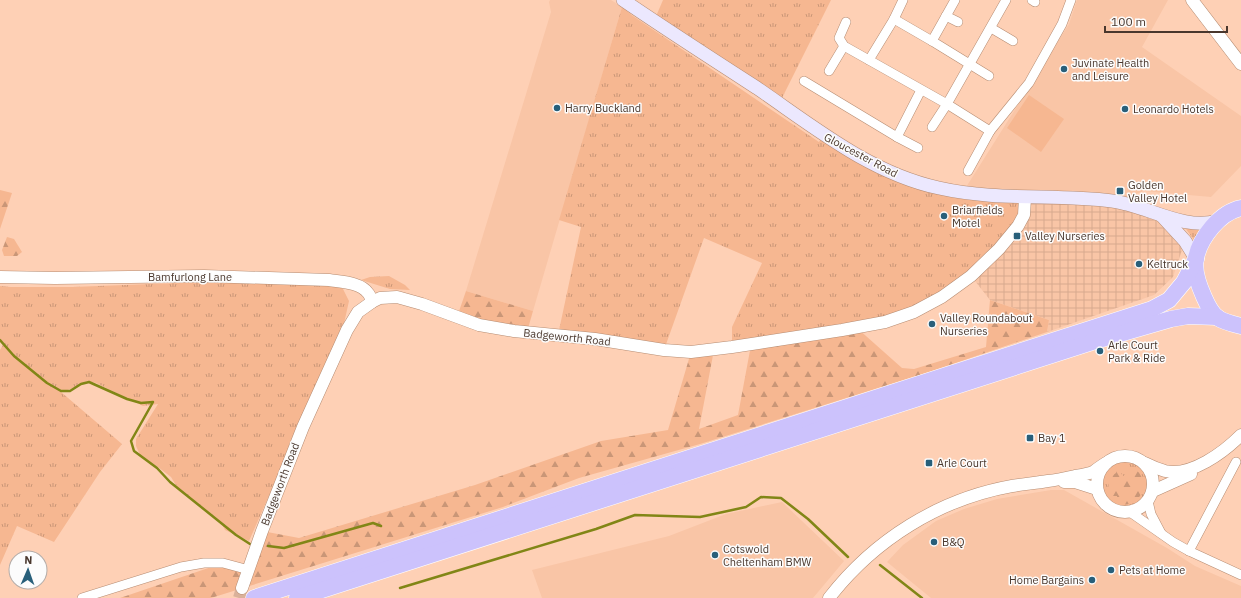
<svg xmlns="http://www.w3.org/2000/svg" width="1241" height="598" font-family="'IBM Plex Sans',sans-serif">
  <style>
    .built { fill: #f9c5a6 }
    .industrial { fill: url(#industrial-grid) }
    .grass { fill: url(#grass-tufts) }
    .forest { fill: url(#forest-firs) }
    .garden { fill: #f6b791 }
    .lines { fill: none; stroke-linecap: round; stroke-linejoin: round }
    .stream { stroke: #818616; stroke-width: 2.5 }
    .tertiary-tunnel { stroke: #dab19a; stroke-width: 12; stroke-dasharray: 12 6; stroke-linecap: butt }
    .minor-casing { stroke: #b68c72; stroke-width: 10 }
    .tertiary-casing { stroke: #b68c72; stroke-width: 13 }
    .secondary-casing { stroke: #b68c72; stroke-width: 14 }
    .trunk-casing { stroke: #fff; stroke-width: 17 }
    .minor { stroke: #fff; stroke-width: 9 }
    .tertiary { stroke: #fff; stroke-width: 12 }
    .secondary { stroke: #ece8fe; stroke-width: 13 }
    .trunk { stroke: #ccc2fc; stroke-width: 16 }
    .poi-dot { fill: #285f7a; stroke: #fcfcfc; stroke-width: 1.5 }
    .labels { text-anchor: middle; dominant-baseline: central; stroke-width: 3; stroke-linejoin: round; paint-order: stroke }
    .poi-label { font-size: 11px; fill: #49372d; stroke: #fcfcfc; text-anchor: start }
    .street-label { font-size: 11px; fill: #49372d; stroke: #fcfcfc }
  </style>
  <defs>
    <pattern id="industrial-grid" width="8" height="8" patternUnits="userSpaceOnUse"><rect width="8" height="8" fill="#f9c5a6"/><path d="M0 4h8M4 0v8" fill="none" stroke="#d7aa8f"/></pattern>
    <pattern id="grass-tufts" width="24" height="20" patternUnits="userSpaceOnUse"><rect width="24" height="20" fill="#f6b791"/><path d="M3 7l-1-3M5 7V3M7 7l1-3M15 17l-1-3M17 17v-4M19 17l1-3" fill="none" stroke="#c99677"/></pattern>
    <pattern id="forest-firs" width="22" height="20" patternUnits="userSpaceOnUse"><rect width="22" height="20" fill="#f6b791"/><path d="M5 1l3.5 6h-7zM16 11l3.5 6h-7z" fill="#c99677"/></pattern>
  </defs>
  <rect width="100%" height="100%" fill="#fed0b5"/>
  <g class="built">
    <polygon points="550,0 611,0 622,7 533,311 466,291 551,12 549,2"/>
    <polygon points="1077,0 1168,0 1142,47 1241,116 1241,166 1211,197 1144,191 1114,202 963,192 1069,24"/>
    <polygon points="1051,490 1064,490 1167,548 1195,566 1241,586 1241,598 931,598 887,562 903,545 936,521 964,509 997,499"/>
    <polygon points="782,502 844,561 813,598 542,598 532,570 669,536 726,514"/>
  </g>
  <polygon class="industrial" points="1025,198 1079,199 1160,214 1185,241 1173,277 1154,295 1047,332 1049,320 990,300 971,276"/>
  <g class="grass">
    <polygon points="663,0 831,0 779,104 654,21"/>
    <polygon points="622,7 633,16 819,142 823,135 904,177 1025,198 1024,215 999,249 914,312 732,347 732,327 762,263 704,238 664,350 558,335 581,227 559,220"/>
    <polygon points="1183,225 1201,229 1194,240"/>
    <polygon points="389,276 405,285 410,290 390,289 361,280 370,277"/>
    <polygon points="204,282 337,286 343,289 349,301 343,328 249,541 225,530 221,522 196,504 177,487 171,477 158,467 141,457 136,446 136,439 158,404 143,406 96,383 87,381 77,387 61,392 122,444 100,472 54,542 17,526 0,565 0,350 4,343 0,339 0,286 11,287 72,287"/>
    <circle cx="1124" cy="485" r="24"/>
  </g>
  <g class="forest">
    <polygon points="0,190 12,193 0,229"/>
    <polygon points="7,237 14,239 22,252 17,256 4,256 2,250"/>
    <polygon points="466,291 533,311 527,332 457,317"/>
    <polygon points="990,300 1049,320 1047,332 929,372 700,444 579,478 503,507 211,598 120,598 223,563 249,570 262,531 299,538 475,485 601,441 668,430 691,352 714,350 699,429 738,415 751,345 857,328 902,368 914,369 986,347"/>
    <path d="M1117,470H1119L1122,475L1126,477L1137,471L1142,475C1143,480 1144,485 1143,489C1141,500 1127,509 1117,502V496H1107L1106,490L1108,488L1109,485L1107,482V477L1110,475H1113L1116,473Z"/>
  </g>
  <polygon class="garden" points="1029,95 1064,119 1041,152 1007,128"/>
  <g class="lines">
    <g class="stream">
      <polyline points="0,340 14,356 47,383 61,391 70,391 81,384 89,382 127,399 141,403 153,402 131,441 134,451 157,468 170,482 236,535 250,544"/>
      <polyline points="268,546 284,548 373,523 381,526"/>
      <polyline points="880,565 922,598"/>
      <polyline points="400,588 596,529 635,515 700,517 746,507 761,497 781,498 808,519 848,557"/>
    </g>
    <polyline class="tertiary-tunnel" points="239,598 242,588"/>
    <g class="minor-casing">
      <g id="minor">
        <polyline points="1032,0 1035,2"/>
        <polyline points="946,16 958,22"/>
        <polyline points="894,19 932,41 955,0"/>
        <polyline points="846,22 839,38 844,46 947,104 1006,0"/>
        <polyline points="991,28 1013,41"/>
        <polyline points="932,41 989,76"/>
        <polyline points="869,60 894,19 903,0"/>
        <polyline points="829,71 844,46"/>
        <polyline points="804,81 897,137 921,90"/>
        <polyline points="932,127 947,104 990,131"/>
        <polyline points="897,137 918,148"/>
        <polyline points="968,171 990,131 1029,83 1062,24 1071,0"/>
        <polyline points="1148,501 1151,514 1161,533"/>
        <polyline points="1130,512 1173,542 1189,551 1241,575"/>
        <polyline points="1189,551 1236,462"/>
        <polyline points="82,598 181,567 204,563 223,563 249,570"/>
      </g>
    </g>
    <g class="tertiary-casing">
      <g id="tertiary">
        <polyline points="1192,0 1241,64"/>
        <path d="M0,277L55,278L204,276L329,280C341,282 360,282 368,293C370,295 371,299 372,302"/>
        <circle cx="1125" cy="484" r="28"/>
        <path d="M1145,463C1151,466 1158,469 1165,471C1191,477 1224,452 1241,435"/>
        <polyline points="1064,482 1075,482 1097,489"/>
        <polyline points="1153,491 1191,474"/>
        <polyline points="242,588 262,531 303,427 347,330 358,312 372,302 380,298 397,297 422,304 479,325 514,331 595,339 664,350 691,352 732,347 842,330 885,322 914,312 942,297 971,276 999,249 1018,226 1024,215 1025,198"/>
        <path d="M829,598C874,540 939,499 1012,486C1024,484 1036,483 1048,481C1057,480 1066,478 1075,476C1081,475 1088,474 1093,472C1097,469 1101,466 1106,463"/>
      </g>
    </g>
    <g class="secondary-casing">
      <g id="secondary">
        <path d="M623,0C667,30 712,59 757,88C814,127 870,173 939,188C996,201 1055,194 1112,201C1146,205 1184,231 1217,221"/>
        <polyline points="1162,216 1185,241 1196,259"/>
      </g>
    </g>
    <g class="trunk-casing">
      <g id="trunk">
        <path d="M1241,208C1220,212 1200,238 1196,258C1193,271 1199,286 1204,297C1207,304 1211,313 1218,318C1224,322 1233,324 1241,326"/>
        <polyline points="254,598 1152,309 1169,300 1184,282 1196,259"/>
        <polyline points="297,598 1102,339 1171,319 1188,316 1217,317"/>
      </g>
    </g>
    <use href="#minor" class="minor"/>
    <use href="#tertiary" class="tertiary"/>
    <use href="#secondary" class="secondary"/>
    <use href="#trunk" class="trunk"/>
  </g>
  <g class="poi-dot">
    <circle cx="1064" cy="69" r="4"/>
    <circle cx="557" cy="108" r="4"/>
    <circle cx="1125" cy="109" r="4"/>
    <rect x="1116" y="187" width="8" height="8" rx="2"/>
    <circle cx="944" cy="216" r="4"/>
    <rect x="1013" y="232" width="8" height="8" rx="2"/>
    <circle cx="1139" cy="264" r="4"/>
    <circle cx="932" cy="324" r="4"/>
    <circle cx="1100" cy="351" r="4"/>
    <rect x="1026" y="434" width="8" height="8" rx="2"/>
    <rect x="925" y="459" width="8" height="8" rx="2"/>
    <circle cx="934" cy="542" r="4"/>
    <circle cx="715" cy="555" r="4"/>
    <circle cx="1111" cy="570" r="4"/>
    <circle cx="1092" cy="580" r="4"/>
  </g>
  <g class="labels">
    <g class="poi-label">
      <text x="1072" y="63">Juvinate Health<tspan x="1072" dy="13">and Leisure</tspan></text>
      <text x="565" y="108">Harry Buckland</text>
      <text x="1133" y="109">Leonardo Hotels</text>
      <text x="1128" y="185">Golden<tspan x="1128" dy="13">Valley Hotel</tspan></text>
      <text x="952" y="210">Briarfields<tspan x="952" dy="13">Motel</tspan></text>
      <text x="1025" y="236">Valley Nurseries</text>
      <text x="1147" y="264">Keltruck</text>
      <text x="940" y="318">Valley Roundabout<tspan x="940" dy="13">Nurseries</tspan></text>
      <text x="1108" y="345">Arle Court<tspan x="1108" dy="13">Park &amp; Ride</tspan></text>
      <text x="1038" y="438">Bay 1</text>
      <text x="937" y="463">Arle Court</text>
      <text x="942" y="542">B&amp;Q</text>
      <text x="723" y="549">Cotswold<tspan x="723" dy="13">Cheltenham BMW</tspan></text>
      <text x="1119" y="570">Pets at Home</text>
      <text x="1084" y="580" text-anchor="end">Home Bargains</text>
    </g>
    <g class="street-label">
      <text transform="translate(861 155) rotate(28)">Gloucester Road</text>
      <text x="190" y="277">Bamfurlong Lane</text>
      <text transform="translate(567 337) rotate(6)">Badgeworth Road</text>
      <text transform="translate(280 484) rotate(-69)">Badgeworth Road</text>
    </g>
  </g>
  <g transform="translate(28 570) rotate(2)"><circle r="19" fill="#fcfcfc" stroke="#b4ada9"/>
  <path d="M0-3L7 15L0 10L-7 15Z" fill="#285f7a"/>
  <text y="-6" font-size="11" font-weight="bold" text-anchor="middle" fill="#49372d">N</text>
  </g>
  <path d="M1105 26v6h122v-6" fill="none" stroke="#49372d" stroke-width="2"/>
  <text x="1111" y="26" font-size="12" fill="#49372d" stroke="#fcfcfc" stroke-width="3" paint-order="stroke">100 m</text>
</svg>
